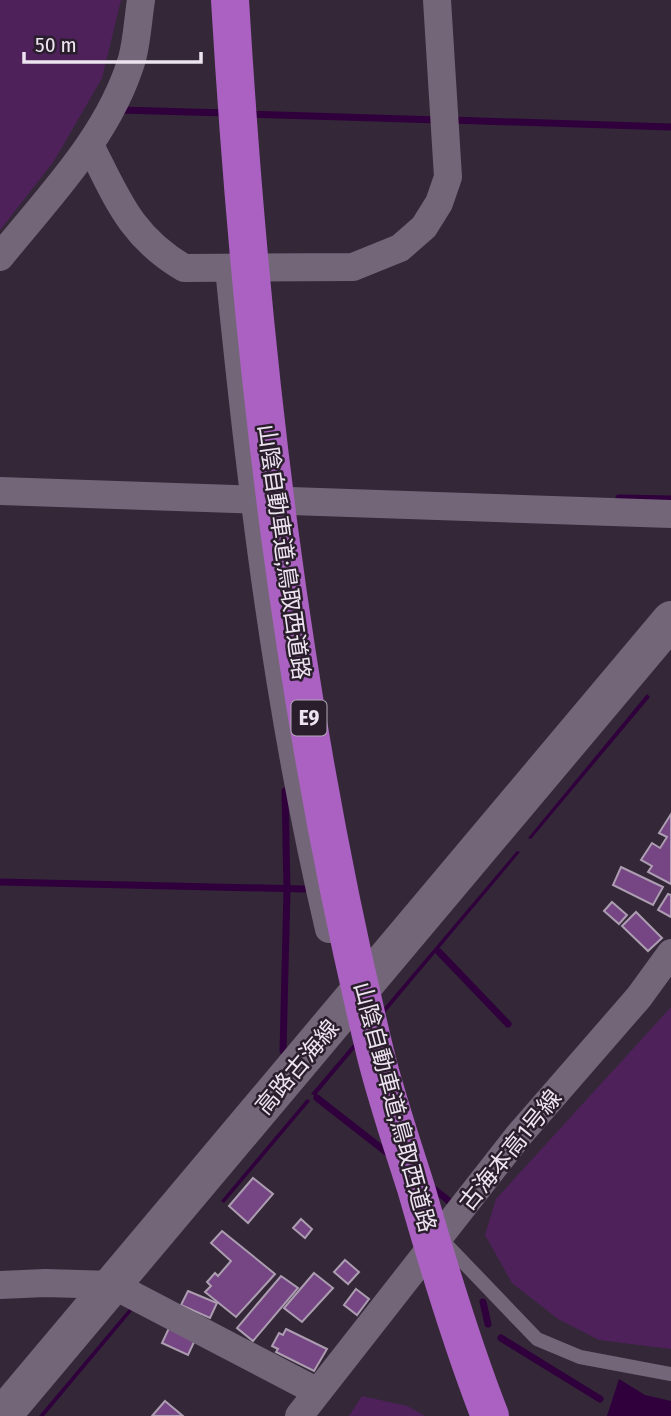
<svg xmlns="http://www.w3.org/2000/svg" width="671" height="1416" font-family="'Fira Sans Condensed','Noto Sans JP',sans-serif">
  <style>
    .green { fill: #4e215b }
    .water { fill: #2f003b }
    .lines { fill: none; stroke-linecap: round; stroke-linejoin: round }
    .stream { stroke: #2f003b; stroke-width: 7 }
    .building { fill: #754683; stroke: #ac9db1; stroke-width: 2 }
    .service { stroke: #746679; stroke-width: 14 }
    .minor { stroke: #746679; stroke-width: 28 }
    .secondary { stroke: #746679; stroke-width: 38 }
    .motorway { stroke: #ab61c2; stroke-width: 38 }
    .labels { text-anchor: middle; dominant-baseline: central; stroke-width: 5; stroke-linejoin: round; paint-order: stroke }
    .shield { fill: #2a1e2d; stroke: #b2a9b5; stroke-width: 2 }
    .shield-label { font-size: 21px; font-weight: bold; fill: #ece4ef }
    .street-label { font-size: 23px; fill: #ece4ef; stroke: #2a1e2d }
  </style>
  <rect width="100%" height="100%" fill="#342838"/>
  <g class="green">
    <polygon points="0,0 121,0 102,78 54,161 0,230"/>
    <polygon points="671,1007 671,1349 599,1340 558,1319 512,1283 485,1235 496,1199"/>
    <polygon points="362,1396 407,1406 425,1416 349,1416"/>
  </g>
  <g class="water">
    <polygon points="647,694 650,697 531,839 528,838"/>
    <polygon points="517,851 520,852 315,1096 311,1094"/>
    <polygon points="307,1099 310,1101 224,1203 221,1201"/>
    <polygon points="129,1309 132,1311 44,1416 39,1416"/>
    <polygon points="619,1379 645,1395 671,1401 671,1416 607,1416"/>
  </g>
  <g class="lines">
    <g class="stream">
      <polyline points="120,110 226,113"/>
      <polyline points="248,114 439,120"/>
      <polyline points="451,120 671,127"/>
      <polyline points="619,498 671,499"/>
      <polyline points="0,882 304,889"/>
      <polyline points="439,952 508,1024"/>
      <polyline points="283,1051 287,890 285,791"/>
      <polyline points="317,1098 390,1155"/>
      <polyline points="430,1186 449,1201"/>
      <polyline points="483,1302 488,1324"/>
      <polyline points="501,1338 600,1399"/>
    </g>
  </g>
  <g class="building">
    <polygon points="671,814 671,884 648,872 652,866 641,860 652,843 660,848 667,837 659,833"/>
    <polygon points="621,867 663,887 653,905 613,885"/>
    <polygon points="668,894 671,895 671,917 658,910"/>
    <polygon points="612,902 627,915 619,924 604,911"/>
    <polygon points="636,912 662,938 648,951 622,926"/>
    <polygon points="253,1178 273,1194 248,1223 229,1206"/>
    <polygon points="301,1219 312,1229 305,1238 293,1228"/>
    <polygon points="222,1231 275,1274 236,1317 205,1292 211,1286 207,1282 215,1273 218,1276 231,1261 211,1243"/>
    <polygon points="345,1260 359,1272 348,1284 334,1272"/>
    <polygon points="314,1273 333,1288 302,1322 284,1308"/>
    <polygon points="281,1276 298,1288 253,1341 237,1328"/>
    <polygon points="356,1289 369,1299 357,1315 344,1305"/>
    <polygon points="188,1291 217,1303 210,1318 181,1305"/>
    <polygon points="169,1328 195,1340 188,1355 162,1343"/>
    <polygon points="286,1329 327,1349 314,1371 276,1352 278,1349 272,1346 279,1333 283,1335"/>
    <polygon points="165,1401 183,1416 152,1416"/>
  </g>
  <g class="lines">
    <polyline class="service" points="443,1241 537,1339 580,1357 671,1374"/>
    <g class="minor">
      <path d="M90,145C117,198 130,236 184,268L353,267L400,248L424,227L439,203L448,177L437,0"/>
      <path d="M0,257C49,196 109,136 132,59C137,41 138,19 141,0"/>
      <path d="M229,268C251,490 278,712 329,929"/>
      <polyline points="0,491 671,514"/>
      <polyline points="0,1285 45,1283 113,1285 316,1391"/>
      <polyline points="299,1416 519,1135 639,997 671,953"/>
    </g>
    <polyline class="secondary" points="2,1416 671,620"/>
    <path class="motorway" d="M230,0C251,355 292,710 376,1056C387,1100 402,1144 416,1188C438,1265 461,1342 490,1416"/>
  </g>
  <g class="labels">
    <rect class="shield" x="291.5" y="700.5" width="35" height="35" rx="5"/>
    <g class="shield-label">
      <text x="309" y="718">E9</text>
    </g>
    <g class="street-label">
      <text transform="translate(284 552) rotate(82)">山陰自動車道;鳥取西道路</text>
      <text transform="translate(297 1067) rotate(-50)">高路古海線</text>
      <text transform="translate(395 1107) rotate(75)">山陰自動車道;鳥取西道路</text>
      <text transform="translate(510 1150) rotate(-51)">古海本高1号線</text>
    </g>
  </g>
  <path d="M24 52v10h177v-10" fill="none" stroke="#ece4ef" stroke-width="3.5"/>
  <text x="35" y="52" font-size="21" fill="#ece4ef" stroke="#2a1e2d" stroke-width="5" paint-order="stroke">50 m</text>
</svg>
